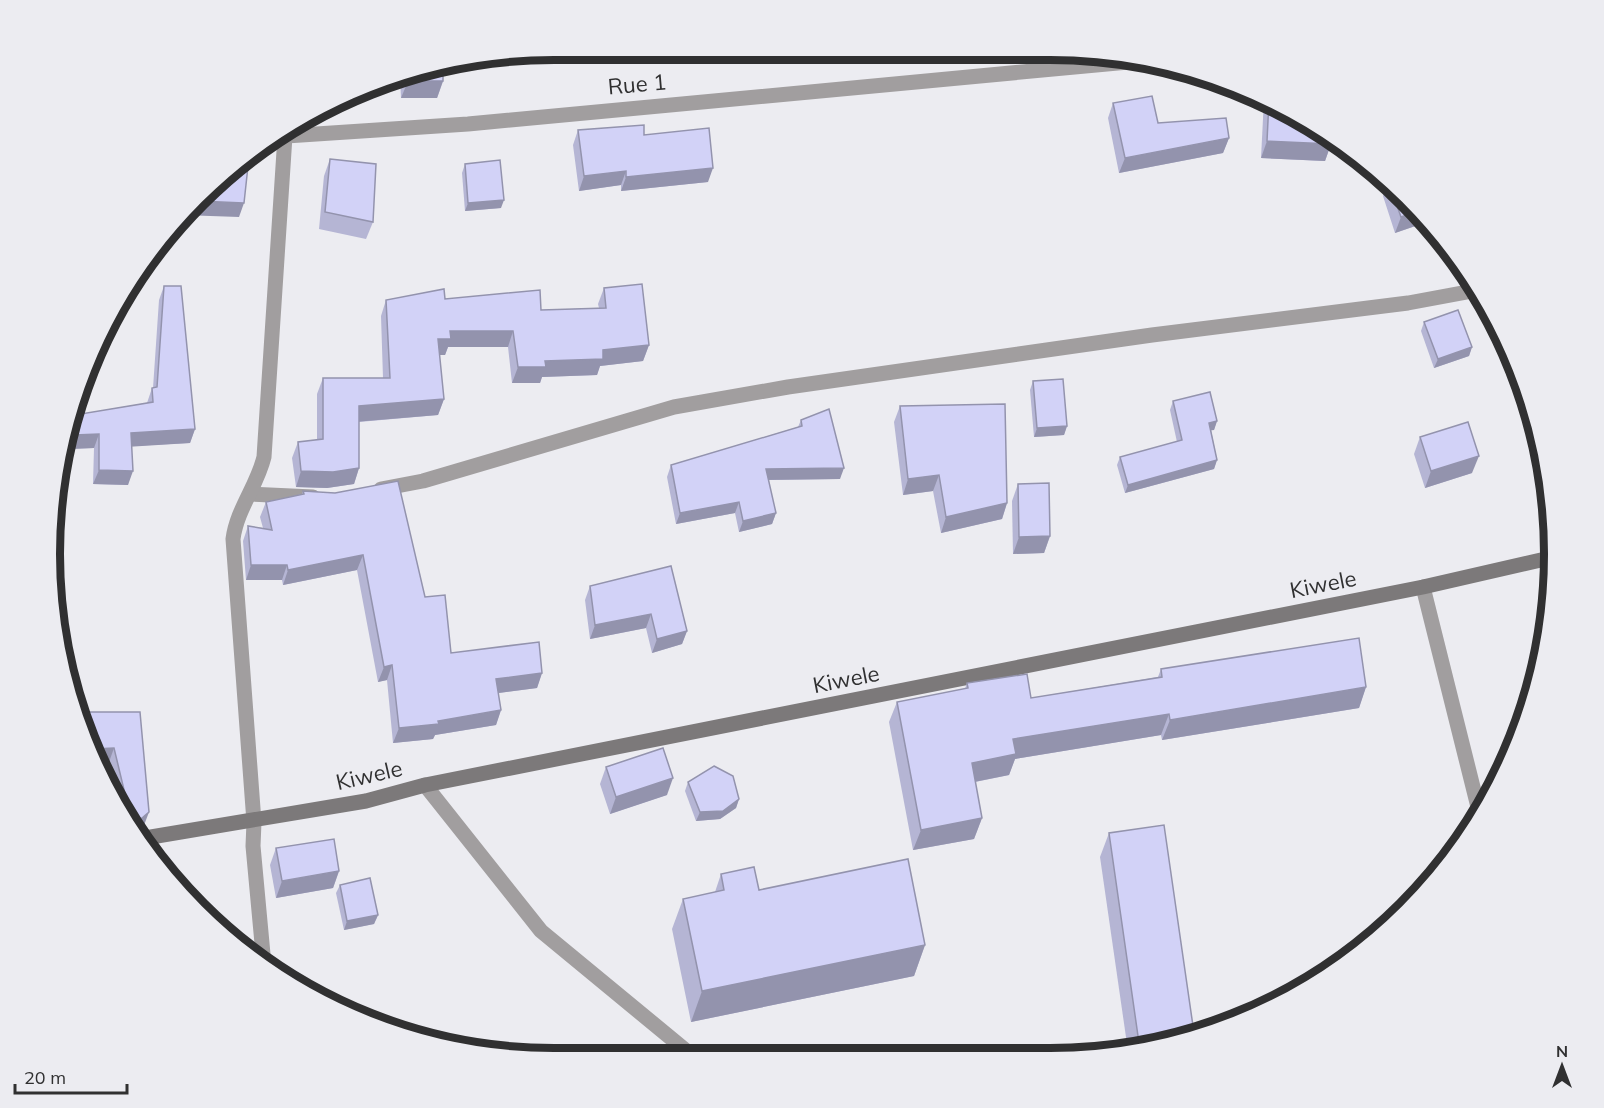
<svg xmlns="http://www.w3.org/2000/svg" width="1604" height="1108" font-family="Mulish,sans-serif">
  <style>
    .lines { fill: none; stroke-linecap: round; stroke-linejoin: round }
    .street { stroke: #a19e9f; stroke-width: 15 }
    .secondary { stroke: #7c797a; stroke-width: 15 }
    .wall { fill: #b5b5d4 }
    .shaded-wall { fill: #9393ad }
    .building { fill: #d2d2f7; stroke: #9393ad; stroke-width: 1.5 }
    .labels { text-anchor: middle; dominant-baseline: central; stroke-width: 4.5; stroke-linejoin: round; paint-order: stroke }
    .street-label { font-size: 22px; fill: #303031; stroke: #ececf1 }
    .rim { fill: none; stroke: #303031; stroke-width: 8 }
  </style>
  <rect width="100%" height="100%" fill="#ececf1"/>
  <g class="lines">
    <g class="street">
      <polyline points="271,137 468,124 1150,60"/>
      <polyline points="381,489 423,481 674,407 788,387 1152,335 1408,303 1478,290"/>
      <polyline points="250,494 313,497"/>
      <polyline points="1423,587 1480,815"/>
      <polyline points="425,785 541,931 695,1058"/>
      <path d="M264,965L253,846L254,822L233,539C237,509 257,486 264,457L285,136"/>
    </g>
    <polyline class="secondary" points="145,838 366,801 425,785 1423,587 1554,557"/>
  </g>
  <g class="wall">
    <polygon points="423,67 443,81 437,98 401,98 400,77"/>
    <polygon points="1264,99 1273,102 1331,144 1325,161 1261,158"/>
    <polygon points="1113,103 1158,123 1229,138 1223,153 1119,173 1108,118"/>
    <polygon points="578,130 644,135 708,182 621,191 621,185 579,191 573,145"/>
    <polygon points="330,159 373,222 366,239 319,229 324,176"/>
    <polygon points="465,164 501,208 465,211 462,173"/>
    <polygon points="1385,181 1407,198 1427,222 1395,233 1383,196 1386,188"/>
    <polygon points="164,286 195,429 190,443 132,446 128,485 93,484 94,448 69,449 68,434 74,412 75,415 147,403 152,388 153,388 159,300"/>
    <polygon points="604,288 649,345 643,361 600,366 597,375 542,377 540,383 512,383 508,347 448,347 445,355 439,355 444,399 438,415 359,422 359,468 354,484 327,488 296,487 292,458 298,442 317,440 317,394 323,378 383,378 381,316 386,300 445,299 541,310 599,308 598,304"/>
    <polygon points="1424,322 1472,347 1469,356 1434,368 1421,331"/>
    <polygon points="1033,381 1067,426 1064,435 1034,437 1030,390"/>
    <polygon points="1173,401 1217,421 1214,430 1211,430 1217,460 1214,469 1125,493 1117,465 1120,457 1177,442 1170,410"/>
    <polygon points="900,406 1007,503 1002,519 941,533 933,491 903,495 894,422"/>
    <polygon points="801,420 840,479 768,480 776,513 772,524 739,532 735,513 676,524 667,477 671,465 798,427"/>
    <polygon points="1420,437 1472,473 1425,488 1414,454"/>
    <polygon points="1018,484 1050,536 1044,553 1013,554 1012,501"/>
    <polygon points="303,491 425,597 451,653 542,673 537,688 498,693 501,710 496,725 435,735 433,739 393,743 387,680 378,682 357,570 283,585 282,580 246,580 243,541 248,526 263,528 260,517 266,502 302,494"/>
    <polygon points="590,586 687,631 682,644 652,653 646,628 590,639 585,600"/>
    <polygon points="1161,669 1366,687 1359,708 1162,740 1161,735 1015,759 1009,775 975,782 982,818 974,839 913,850 889,722 897,702 965,689 967,683 1031,698 1158,677"/>
    <polygon points="78,706 88,712 140,712 143,828 140,831 116,797 108,765 98,765"/>
    <polygon points="606,767 667,795 610,814 600,784"/>
    <polygon points="688,782 739,799 736,808 720,819 696,821 685,791"/>
    <polygon points="1109,833 1148,1049 1128,1051 1100,857"/>
    <polygon points="276,848 339,871 333,888 276,898 270,865"/>
    <polygon points="721,874 759,890 925,945 914,976 691,1022 672,929 683,899 715,892"/>
    <polygon points="340,885 378,915 374,924 344,930 336,893"/>
  </g>
  <g class="shaded-wall">
    <polygon points="408,81 443,81 437,98 401,98"/>
    <polygon points="1229,138 1223,153 1119,173 1125,158"/>
    <polygon points="1267,141 1331,144 1325,161 1261,158"/>
    <polygon points="713,168 708,182 621,191 626,177"/>
    <polygon points="626,171 621,185 579,191 584,176"/>
    <polygon points="504,200 501,208 465,211 468,203"/>
    <polygon points="198,201 244,203 239,217 182,215"/>
    <polygon points="1418,211 1427,222 1395,233 1401,217"/>
    <polygon points="450,331 513,331 508,347 448,347 445,355 432,355 438,339"/>
    <polygon points="649,345 643,361 600,366 597,375 542,377 540,383 512,383 518,367 603,350"/>
    <polygon points="1472,347 1469,356 1434,368 1438,359"/>
    <polygon points="444,399 438,415 354,422 359,406"/>
    <polygon points="1217,421 1214,430 1206,431 1209,423"/>
    <polygon points="1067,426 1064,435 1034,437 1037,428"/>
    <polygon points="195,429 190,443 126,447 131,433"/>
    <polygon points="99,434 94,448 69,449 74,435"/>
    <polygon points="1479,456 1472,473 1425,488 1431,471"/>
    <polygon points="1217,460 1214,469 1125,493 1128,485"/>
    <polygon points="359,468 354,484 327,488 296,487 301,471"/>
    <polygon points="844,468 840,479 762,480 766,469"/>
    <polygon points="99,470 133,471 128,485 93,484"/>
    <polygon points="939,475 933,491 903,495 908,479"/>
    <polygon points="739,502 735,513 676,524 680,513"/>
    <polygon points="1007,503 1002,519 941,533 946,517"/>
    <polygon points="776,513 772,524 739,532 743,521"/>
    <polygon points="1050,536 1044,553 1013,554 1019,537"/>
    <polygon points="363,555 357,570 283,585 288,570"/>
    <polygon points="251,565 287,565 282,580 246,580"/>
    <polygon points="651,614 646,628 590,639 595,625"/>
    <polygon points="687,631 682,644 652,653 657,639"/>
    <polygon points="392,665 387,680 378,682 384,667"/>
    <polygon points="542,673 537,688 491,694 496,679"/>
    <polygon points="1366,687 1359,708 1162,740 1170,720"/>
    <polygon points="501,710 496,725 435,735 433,739 393,743 399,728"/>
    <polygon points="1169,714 1161,735 1015,759 1009,775 964,784 972,763 1013,739"/>
    <polygon points="114,748 108,765 98,765 92,749"/>
    <polygon points="673,778 667,795 610,814 616,797"/>
    <polygon points="739,799 736,808 720,819 696,821 700,812"/>
    <polygon points="149,812 143,828 140,831 132,819"/>
    <polygon points="982,818 974,839 913,850 921,830"/>
    <polygon points="339,871 333,888 276,898 282,881"/>
    <polygon points="378,915 374,924 344,930 347,921"/>
    <polygon points="925,945 914,976 691,1022 702,991"/>
  </g>
  <g class="building">
    <polygon points="443,64 443,81 408,81 407,74 423,67"/>
    <polygon points="1152,96 1158,123 1226,118 1229,138 1125,158 1113,103"/>
    <polygon points="1269,100 1273,102 1331,143 1331,144 1267,141"/>
    <polygon points="644,125 644,135 709,128 713,168 626,177 626,171 584,176 578,130"/>
    <polygon points="249,157 244,203 198,201"/>
    <polygon points="330,159 376,164 373,222 325,212"/>
    <polygon points="500,160 504,200 468,203 465,164"/>
    <polygon points="1390,186 1407,198 1418,211 1401,217"/>
    <polygon points="642,284 649,345 603,350 603,359 545,361 546,367 518,367 513,331 450,331 451,339 438,339 444,399 359,406 359,468 333,472 301,471 298,442 323,439 323,378 390,378 386,300 444,289 445,299 540,290 541,310 606,308 604,288"/>
    <polygon points="164,286 181,286 195,429 131,433 133,471 99,470 99,434 74,435 73,416 74,412 75,415 153,402 152,388 157,387"/>
    <polygon points="1458,310 1472,347 1438,359 1424,322"/>
    <polygon points="1063,379 1067,426 1037,428 1033,381"/>
    <polygon points="1210,392 1217,421 1209,423 1217,460 1128,485 1120,457 1182,440 1173,401"/>
    <polygon points="1005,404 1007,503 946,517 939,475 908,479 900,406"/>
    <polygon points="829,409 844,468 766,469 776,513 743,521 739,502 680,513 671,465 802,426 801,420"/>
    <polygon points="1468,422 1479,456 1431,471 1420,437"/>
    <polygon points="398,481 425,597 445,595 451,653 539,642 542,673 496,679 501,710 438,721 439,724 399,728 392,665 384,667 363,555 288,570 287,565 251,565 248,526 272,530 266,502 304,494 303,491 335,493"/>
    <polygon points="1049,483 1050,536 1019,537 1018,484"/>
    <polygon points="671,566 687,631 657,639 651,614 595,625 590,586"/>
    <polygon points="1359,638 1366,687 1170,720 1169,714 1013,739 1016,754 972,763 982,818 921,830 897,702 968,688 967,683 1027,674 1031,698 1162,677 1161,669"/>
    <polygon points="86,704 88,712 140,712 149,812 142,818 132,819 131,819 114,748 92,749 78,706"/>
    <polygon points="663,748 673,778 616,797 606,767"/>
    <polygon points="714,766 733,776 739,799 723,811 700,812 688,782"/>
    <polygon points="1164,825 1194,1033 1148,1049 1140,1050 1109,833"/>
    <polygon points="334,839 339,871 282,881 276,848"/>
    <polygon points="908,859 925,945 702,991 683,899 724,890 721,874 754,867 759,890"/>
    <polygon points="370,878 378,915 347,921 340,885"/>
  </g>
  <g class="labels">
    <g class="street-label">
      <text transform="translate(637 84) rotate(-5)">Rue 1</text>
      <text transform="translate(1323 584) rotate(-11)">Kiwele</text>
      <text transform="translate(846 679) rotate(-11)">Kiwele</text>
      <text transform="translate(369 775) rotate(-13)">Kiwele</text>
    </g>
  </g>
  <path d="M0 0H1604V1108H0ZM554 60H1050A494 494 0 0 1 1544 554V554A494 494 0 0 1 1050 1048H554A494 494 0 0 1 60 554V554A494 494 0 0 1 554 60Z" fill="#ececf1" fill-rule="evenodd"/>
  <path class="rim" d="M554 60H1050A494 494 0 0 1 1544 554V554A494 494 0 0 1 1050 1048H554A494 494 0 0 1 60 554V554A494 494 0 0 1 554 60Z"/>
  <g transform="translate(1562 1066)" stroke="#ececf1" stroke-width="4.5" paint-order="stroke">
  <path d="M0-4.5L10 22L0 15L-10 22Z" fill="#303031"/>
  <text y="-9" font-size="16" font-weight="bold" text-anchor="middle" fill="#303031">N</text>
  </g>
  <path d="M15 1084v9h112v-9" fill="none" stroke="#303031" stroke-width="3"/>
  <text x="24" y="1084" font-size="18" fill="#303031" stroke="#ececf1" stroke-width="4.5" paint-order="stroke">20 m</text>
</svg>
